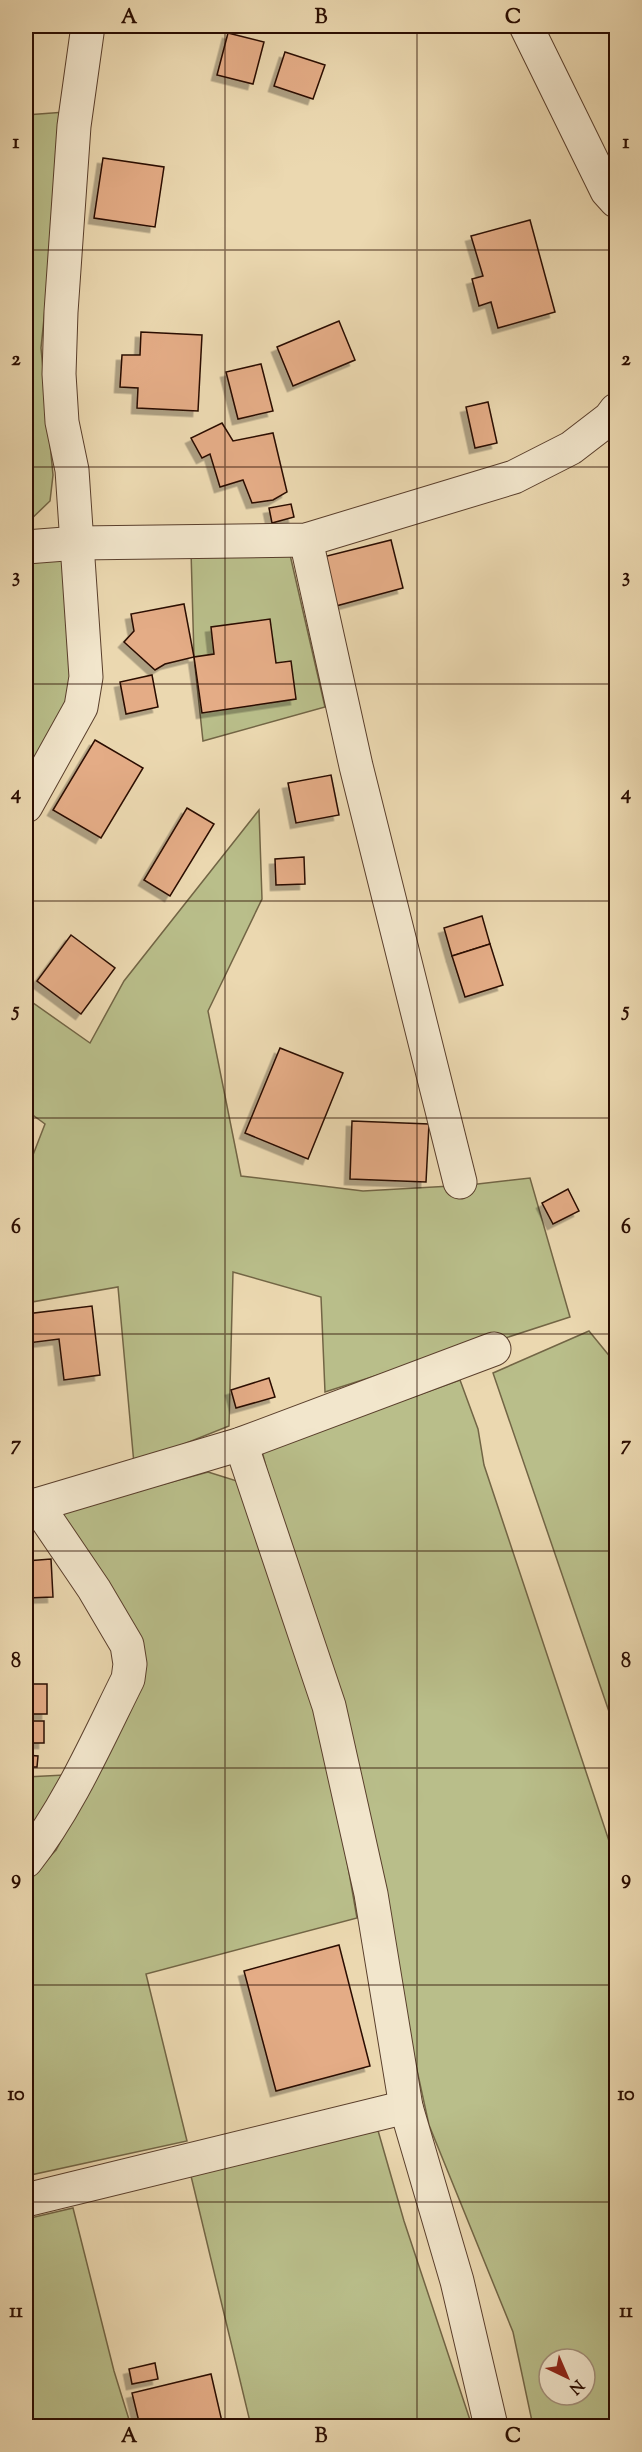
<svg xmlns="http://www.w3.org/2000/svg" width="642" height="2452" font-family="'Sorts Mill Goudy',serif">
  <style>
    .green { fill: #b9be8a; stroke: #726545; stroke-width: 1.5; fill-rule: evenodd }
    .building { fill: #e4ac86; stroke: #2a0c00; stroke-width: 1.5; filter: url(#shadow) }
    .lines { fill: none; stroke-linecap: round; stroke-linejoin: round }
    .minor-casing { stroke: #5a3f2c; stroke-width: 35 }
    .minor { stroke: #f2e6cc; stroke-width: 33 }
    .grid { fill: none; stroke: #2a0c00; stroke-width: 1.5; stroke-opacity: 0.55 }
    .neatline { fill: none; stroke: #2a0c00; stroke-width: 2 }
    .grid-label { font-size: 20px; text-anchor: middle; font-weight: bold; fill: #2a0c00 }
  </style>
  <defs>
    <filter id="shadow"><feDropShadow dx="-5.5" dy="5.5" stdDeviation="0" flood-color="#0004"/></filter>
  </defs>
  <rect width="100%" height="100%" fill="#ebd8b0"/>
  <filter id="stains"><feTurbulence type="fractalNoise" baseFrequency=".00333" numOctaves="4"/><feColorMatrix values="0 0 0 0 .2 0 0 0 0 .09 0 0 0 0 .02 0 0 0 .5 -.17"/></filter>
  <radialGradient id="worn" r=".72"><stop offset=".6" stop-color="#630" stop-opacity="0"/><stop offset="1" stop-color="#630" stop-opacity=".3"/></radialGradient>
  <g class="green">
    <polygon points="65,112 41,348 53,475 50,501 26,524 26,115"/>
    <polygon points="288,546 325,707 203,741 194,657 191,551"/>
    <polygon points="65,559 74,674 70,709 26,783 26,564"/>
    <polygon points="259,810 262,899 208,1011 241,1176 363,1191 469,1185 530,1178 570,1317 456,1354 406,1366 325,1392 321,1297 233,1272 229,1426 134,1464 118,1287 26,1303 26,1173 45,1124 26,1110 26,998 90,1043 124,981"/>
    <polygon points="589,1331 616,1364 616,1732 493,1373"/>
    <path d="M460,1380L478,1429L484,1465L616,1862V2426H533L513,2332L429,2125L399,1988L262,1451ZM549,2359H585V2395H549Z"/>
    <polygon points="208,1472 237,1481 320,1707 357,1918 146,1974 187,2141 26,2176 26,1881 56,1850 108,1753 143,1669 57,1513"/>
    <polygon points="64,1775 26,1848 26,1777"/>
    <polygon points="377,2127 404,2221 472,2426 251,2426 191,2176"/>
    <polygon points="73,2208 114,2371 131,2426 26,2426 26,2219"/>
  </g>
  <g class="building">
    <polygon points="228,33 264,42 253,84 217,75"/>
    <polygon points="285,52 325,65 313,99 274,86"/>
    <polygon points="103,158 164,167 155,227 94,218"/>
    <polygon points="530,220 555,312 498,328 491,302 479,306 472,279 483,276 471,236"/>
    <polygon points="339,321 355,360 293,386 277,347"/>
    <polygon points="141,332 202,335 198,411 137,408 138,388 120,387 122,355 140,355"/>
    <polygon points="261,364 273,411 238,419 226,372"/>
    <polygon points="488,402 497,443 475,448 466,407"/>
    <polygon points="222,423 233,441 273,433 287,492 273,500 252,503 243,480 220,487 210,454 202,458 191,438"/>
    <polygon points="291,504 294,517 272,523 269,508"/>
    <polygon points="391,540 403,588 336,606 323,557"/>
    <polygon points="184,604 194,657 165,664 155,670 124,642 134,631 131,614"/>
    <polygon points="270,619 276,663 291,661 296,699 202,713 194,657 214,654 211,627"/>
    <polygon points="152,675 158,707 126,714 120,682"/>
    <polygon points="95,740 143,768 101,838 53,810"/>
    <polygon points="331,775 339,815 296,823 288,783"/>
    <polygon points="187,808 214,824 170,896 144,880"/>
    <polygon points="304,857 305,884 276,885 275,859"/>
    <polygon points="482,916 490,944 452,956 444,928"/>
    <polygon points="71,935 115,968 81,1014 37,981"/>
    <polygon points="490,944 503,985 465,997 452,956"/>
    <polygon points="280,1048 343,1073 308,1159 245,1133"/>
    <polygon points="352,1121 429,1124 426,1182 350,1179"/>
    <polygon points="568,1189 579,1211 553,1224 542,1203"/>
    <polygon points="92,1306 100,1375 64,1380 59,1339 28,1343 26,1314"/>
    <polygon points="26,1358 30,1358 31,1455 26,1455"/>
    <polygon points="269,1378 275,1397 236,1408 231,1390"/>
    <polygon points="51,1559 53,1597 26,1598 26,1561"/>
    <rect x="26" y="1684" width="21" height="30"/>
    <rect x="26" y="1721" width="18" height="22"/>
    <polygon points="26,1755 38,1756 37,1767 26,1767"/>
    <polygon points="339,1945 370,2066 276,2091 244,1971"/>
    <polygon points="155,2363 158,2379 132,2384 129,2369"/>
    <polygon points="211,2374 223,2426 140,2426 132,2393"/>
  </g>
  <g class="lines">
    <g class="minor-casing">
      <g id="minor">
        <polyline points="526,26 607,191 616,201"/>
        <polyline points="306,540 356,766 460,1182"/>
        <polyline points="26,547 78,543 306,540 514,477 571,448 610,418 616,410"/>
        <polyline points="26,806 81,707 86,677 72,470 62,422 59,374 61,312 74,126 88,26"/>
        <polyline points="241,1444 329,1706 371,1894 406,2107 457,2281 491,2426"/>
        <polyline points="26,1508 241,1444 494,1349"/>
        <path d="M26,1861C68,1808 98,1739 128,1679L130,1664L127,1645L94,1589L37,1505"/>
        <polyline points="26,2200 406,2107"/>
      </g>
    </g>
    <use href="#minor" class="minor"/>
  </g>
  <path class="grid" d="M225,26V2426M417,26V2426M26,250H616M26,467H616M26,684H616M26,901H616M26,1118H616M26,1334H616M26,1551H616M26,1768H616M26,1985H616M26,2202H616"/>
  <rect width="642" height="2452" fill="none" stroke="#ebd8b0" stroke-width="66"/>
  <g transform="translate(567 2377) rotate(136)"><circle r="28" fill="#f2e6cc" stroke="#a28f7a" stroke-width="1.5"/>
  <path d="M0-4.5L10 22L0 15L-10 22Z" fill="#8f2418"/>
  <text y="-9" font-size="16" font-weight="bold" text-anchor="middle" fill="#2a0c00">N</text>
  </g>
  <rect x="33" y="33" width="576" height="2386" class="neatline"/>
  <g class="grid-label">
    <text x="129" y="23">A</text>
    <text x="321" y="23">B</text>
    <text x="513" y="23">C</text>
    <text x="16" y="148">1</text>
    <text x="626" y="148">1</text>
    <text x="16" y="365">2</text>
    <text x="626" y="365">2</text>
    <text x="16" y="582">3</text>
    <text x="626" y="582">3</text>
    <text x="16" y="799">4</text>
    <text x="626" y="799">4</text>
    <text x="16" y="1016">5</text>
    <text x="626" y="1016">5</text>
    <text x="16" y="1233">6</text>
    <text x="626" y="1233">6</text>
    <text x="16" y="1450">7</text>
    <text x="626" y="1450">7</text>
    <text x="16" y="1667">8</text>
    <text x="626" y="1667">8</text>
    <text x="16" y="1884">9</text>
    <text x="626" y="1884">9</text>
    <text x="16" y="2100">10</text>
    <text x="626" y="2100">10</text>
    <text x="16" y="2317">11</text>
    <text x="626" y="2317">11</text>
    <text x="129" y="2442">A</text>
    <text x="321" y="2442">B</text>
    <text x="513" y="2442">C</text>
  </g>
  <rect width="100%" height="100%" filter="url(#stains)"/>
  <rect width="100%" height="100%" fill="url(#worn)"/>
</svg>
